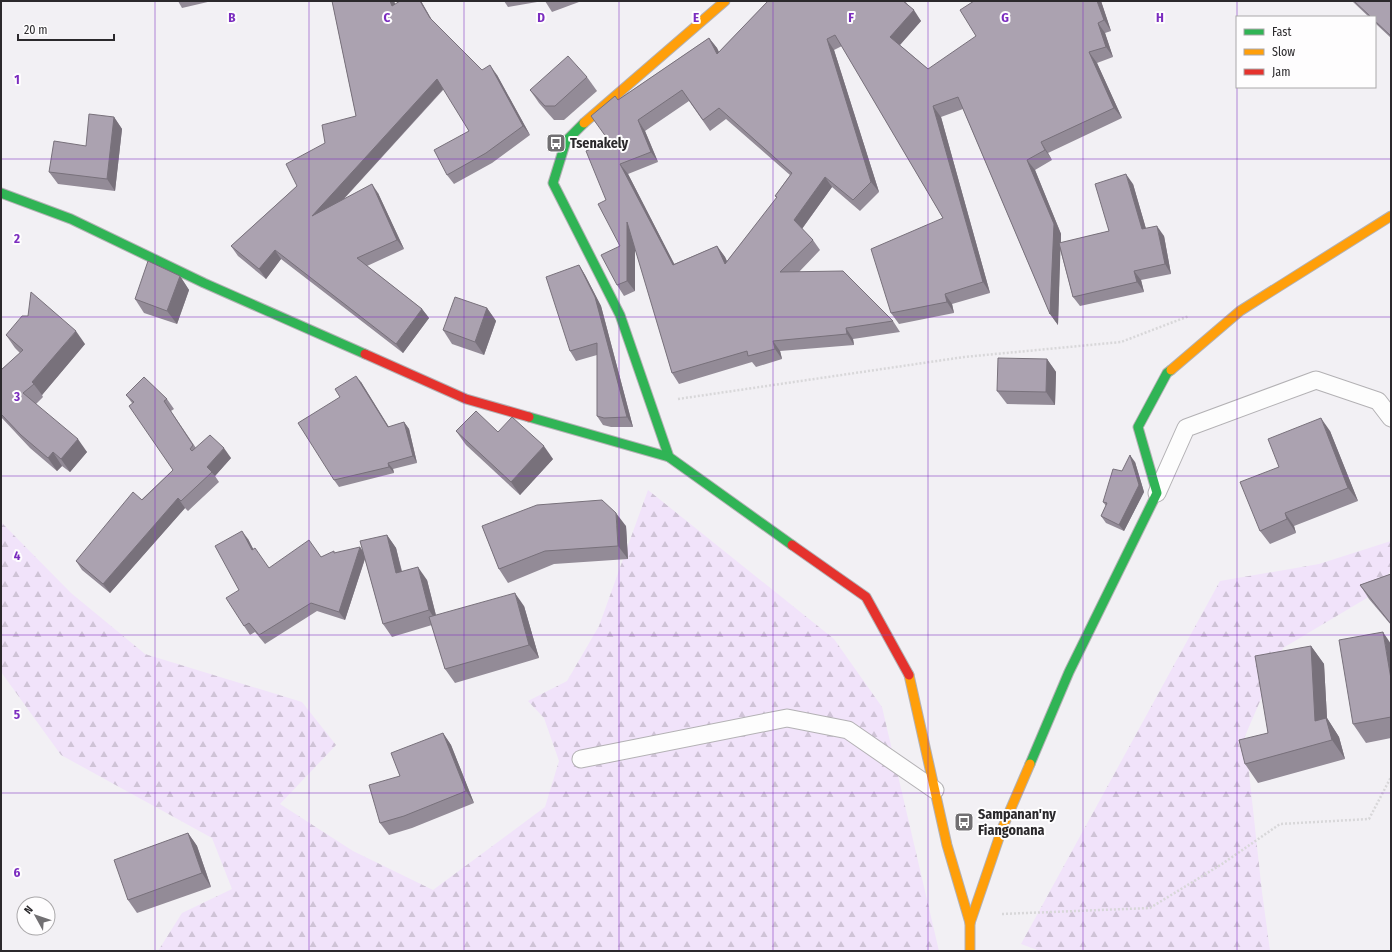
<svg xmlns="http://www.w3.org/2000/svg" width="1392" height="952" font-family="'Fira Sans Condensed',sans-serif">
  <style>
    .forest { fill: url(#forest-firs) }
    .lines { fill: none; stroke-linecap: round; stroke-linejoin: round }
    .lane-casing { stroke: #b3b1b4; stroke-width: 19 }
    .fast-casing { stroke: #b3b1b4; stroke-width: 11 }
    .slow-casing { stroke: #b3b1b4; stroke-width: 11 }
    .jam-casing { stroke: #b3b1b4; stroke-width: 11 }
    .path { stroke: #d8d7d9; stroke-width: 2.5; stroke-dasharray: 2 2; stroke-linecap: butt }
    .lane { stroke: #fdfdfd; stroke-width: 17 }
    .fast { stroke: #30b455; stroke-width: 9 }
    .slow { stroke: #ff9f0a; stroke-width: 9 }
    .jam { stroke: #e5322d; stroke-width: 9 }
    .wall { fill: #938b97; fill-rule: evenodd }
    .shaded-wall { fill: #78717b }
    .building { fill: #aba2b0; stroke: #78717b; fill-rule: evenodd }
    .grid { fill: none; stroke: #7b2cbf; stroke-width: 1; stroke-opacity: 0.55 }
    .labels { text-anchor: middle; dominant-baseline: central; stroke-width: 4; stroke-linejoin: round; paint-order: stroke }
    .poi-label { font-size: 14px; font-weight: bold; fill: #2b292c; stroke: #fefdfe; text-anchor: start }
    .grid-label { font-size: 13px; text-anchor: middle; font-weight: bold; fill: #7b2cbf; stroke: #fefdfe; stroke-width: 4; stroke-linejoin: round; paint-order: stroke }
  </style>
  <defs>
    <pattern id="forest-firs" width="22" height="20" patternUnits="userSpaceOnUse"><rect width="22" height="20" fill="#f1e3fa"/><path d="M5 1l3.5 6h-7zM16 11l3.5 6h-7z" fill="#cfc3d6"/></pattern>
  </defs>
  <rect width="100%" height="100%" fill="#f2f0f4"/>
  <g class="forest">
    <polygon points="648,490 834,639 882,707 939,951 158,951 182,913 232,889 212,838 61,755 1,672 1,522 71,593 145,654 302,702 336,745 280,804 353,851 433,890 545,807 559,761 544,718 528,701 567,681 599,626"/>
    <polygon points="1391,541 1391,569 1382,589 1283,648 1245,736 1262,892 1270,951 1040,951 1021,944 1220,581 1319,564"/>
  </g>
  <g class="lines">
    <g class="lane-casing">
      <g id="lane">
        <polyline points="1157,493 1186,428 1316,380 1378,401 1391,418"/>
        <polyline points="581,759 787,718 848,730 935,790"/>
      </g>
    </g>
    <g class="fast-casing">
      <g id="fast">
        <polyline points="584,123 566,141 553,183 620,315 669,457 792,545"/>
        <polyline points="1,193 71,219 204,283 365,354"/>
        <polyline points="529,417 669,457"/>
        <polyline points="1030,764 1069,672 1157,493 1138,427 1167,373 1171,370"/>
      </g>
    </g>
    <g class="slow-casing">
      <g id="slow">
        <polyline points="584,123 725,1"/>
        <polyline points="1171,370 1240,311 1391,216"/>
        <polyline points="909,675 947,845 970,923 970,951"/>
        <polyline points="970,923 1002,829 1030,764"/>
      </g>
    </g>
    <g class="jam-casing">
      <g id="jam">
        <polyline points="365,354 466,399 529,417"/>
        <polyline points="792,545 866,597 909,675"/>
      </g>
    </g>
    <g class="path">
      <polyline points="678,399 964,357 1121,342 1189,316"/>
      <polyline points="1002,914 1150,908 1222,864 1280,824 1369,819 1391,777"/>
    </g>
    <use href="#lane" class="lane"/>
    <use href="#fast" class="fast"/>
    <use href="#slow" class="slow"/>
    <use href="#jam" class="jam"/>
  </g>
  <g class="wall">
    <polygon points="178,1 212,1 182,8"/>
    <polygon points="332,1 394,1 395,4 421,1 432,21 482,70 497,75 530,135 492,163 454,184 447,175 469,131 444,89 343,200 378,193 404,249 367,266 422,309 429,318 403,353 281,259 266,279 238,256 231,246 297,186 325,143 356,116"/>
    <polygon points="504,1 543,1 508,7"/>
    <polygon points="545,1 579,1 579,2 552,12"/>
    <path d="M768,1H905L921,21L900,45L928,69L1101,1L1111,31L1105,33L1113,57L1097,63L1122,118L1048,153L1052,160L1035,170L1061,234V243L1109,231L1133,184L1146,229L1164,236L1171,274L1141,280L1144,292L1080,306L1073,297L1060,249L1058,325L1050,314L963,109L941,117L990,293L952,304L954,313L899,324L891,313L943,218L842,46L834,50L879,192L860,211L832,187L802,229L813,240L820,250L799,272L893,321L900,332L853,339L854,345L780,351L782,359L756,367L752,362L679,384L672,373L635,246V291L624,296L617,285L620,246L606,200L609,141L618,100L709,38L717,48L719,52ZM689,101L710,131L726,119L790,175L775,196L777,198L727,261L725,257L717,246L674,264L628,174L658,162L645,131Z"/>
    <polygon points="1352,1 1389,1 1391,3 1391,38 1375,23 1375,17 1369,17"/>
    <polygon points="587,77 597,91 564,120 554,120 539,103 530,90"/>
    <polygon points="114,117 122,129 115,191 58,184 49,172 86,146"/>
    <polygon points="579,265 585,275 601,306 633,427 611,427 603,425 597,416 597,355 576,361 570,351"/>
    <polygon points="180,276 189,290 177,324 144,313 135,299"/>
    <polygon points="487,308 496,321 484,355 452,344 443,330"/>
    <polygon points="6,335 85,344 42,395 43,397 36,404 87,452 70,472 62,466 57,471 30,448 1,417 1,370 20,353 15,348"/>
    <polygon points="1047,359 1056,372 1055,405 1007,404 997,391"/>
    <polygon points="361,382 389,427 404,422 409,429 417,463 393,469 394,473 339,487 334,480 340,397"/>
    <polygon points="126,395 167,399 174,409 171,411 196,448 231,458 215,476 219,482 188,511 185,508 110,593 82,570 76,561 173,470 132,403"/>
    <polygon points="456,431 498,432 553,459 520,495 466,445"/>
    <polygon points="1330,431 1358,501 1294,526 1296,533 1270,544 1260,531 1279,467"/>
    <polygon points="1135,462 1144,492 1124,531 1106,523 1101,516 1106,506 1103,502 1122,471"/>
    <polygon points="482,526 626,526 628,559 554,564 508,583 499,569"/>
    <polygon points="387,535 396,548 402,571 427,580 436,615 524,606 539,658 455,683 445,669 432,625 392,637 383,624 365,559 345,620 317,611 265,644 255,632 250,635 244,626 239,590 248,539 253,549 269,568 321,557 335,553 363,551"/>
    <polygon points="1391,574 1391,625 1369,599 1360,585"/>
    <polygon points="1391,644 1391,738 1366,743 1353,724"/>
    <polygon points="1311,646 1324,664 1327,718 1339,737 1345,759 1258,783 1245,764 1268,733"/>
    <polygon points="443,733 451,745 474,803 412,828 389,835 380,823 400,776"/>
    <polygon points="188,833 197,846 211,887 137,913 128,900"/>
  </g>
  <g class="shaded-wall">
    <polygon points="390,1 394,1 399,15 392,6"/>
    <polygon points="420,1 421,1 436,27 430,18"/>
    <polygon points="1097,1 1101,1 1111,31 1104,20"/>
    <polygon points="914,10 921,21 898,47 890,37"/>
    <polygon points="1098,23 1105,33 1113,57 1106,47"/>
    <polygon points="709,38 717,48 724,64 717,54"/>
    <polygon points="827,39 834,50 879,192 871,182"/>
    <polygon points="1089,52 1097,63 1122,118 1114,108"/>
    <polygon points="490,65 497,75 530,135 523,126"/>
    <polygon points="437,79 444,88 319,226 312,216"/>
    <polygon points="933,106 941,117 990,293 983,282"/>
    <polygon points="114,117 122,129 115,191 107,179"/>
    <polygon points="638,120 645,131 658,162 651,152"/>
    <polygon points="1041,142 1048,153 1052,160 1045,150"/>
    <polygon points="1027,160 1035,170 1061,234 1058,325 1050,314"/>
    <polygon points="620,164 628,174 680,275 673,265"/>
    <polygon points="1126,174 1133,184 1149,239 1142,229"/>
    <polygon points="825,177 832,187 801,230 794,220"/>
    <polygon points="372,184 378,193 404,249 397,240"/>
    <polygon points="627,222 635,232 635,291 627,281"/>
    <polygon points="1157,226 1164,236 1171,274 1165,264"/>
    <polygon points="717,246 725,257 732,274 725,264"/>
    <polygon points="275,250 281,259 266,279 259,269"/>
    <polygon points="579,265 585,275 601,306 633,427 627,417"/>
    <polygon points="1134,271 1141,280 1144,292 1137,282"/>
    <polygon points="180,276 189,290 177,324 167,311"/>
    <polygon points="945,294 952,304 954,313 947,302"/>
    <polygon points="487,308 496,321 484,355 475,342"/>
    <polygon points="422,309 429,318 403,353 396,344"/>
    <polygon points="846,328 853,339 854,345 847,334"/>
    <polygon points="76,331 85,344 42,395 32,382"/>
    <polygon points="773,341 780,351 782,359 775,349"/>
    <polygon points="1047,359 1056,372 1055,405 1046,392"/>
    <polygon points="356,376 361,382 393,434 388,427"/>
    <polygon points="1321,418 1330,431 1358,501 1348,488"/>
    <polygon points="404,422 409,429 417,463 413,456"/>
    <polygon points="78,439 87,452 70,472 61,459"/>
    <polygon points="544,446 553,459 520,495 511,482"/>
    <polygon points="224,448 231,458 215,476 207,467"/>
    <polygon points="53,452 62,466 57,471 48,458"/>
    <polygon points="1130,455 1135,462 1144,492 1124,531 1119,525"/>
    <polygon points="388,463 393,469 394,473 389,467"/>
    <polygon points="178,498 185,508 110,593 103,584"/>
    <polygon points="616,513 626,526 628,559 618,546"/>
    <polygon points="1285,513 1294,526 1296,533 1287,519"/>
    <polygon points="242,531 248,539 258,558 252,550"/>
    <polygon points="387,535 396,548 405,586 396,573"/>
    <polygon points="360,547 366,555 345,620 339,612"/>
    <polygon points="418,567 427,580 438,624 429,610"/>
    <polygon points="515,593 524,606 539,658 529,645"/>
    <polygon points="1383,632 1391,644 1391,679"/>
    <polygon points="1311,646 1324,664 1327,718 1339,737 1345,759 1332,740 1315,721"/>
    <polygon points="443,733 451,745 474,803 466,791"/>
    <polygon points="188,833 197,846 211,887 202,873"/>
  </g>
  <g class="building">
    <polygon points="332,1 390,1 392,6 400,1 420,1 430,18 482,70 490,65 523,126 486,153 447,175 434,150 469,131 437,79 312,216 372,184 397,240 357,258 422,309 396,344 275,250 259,269 231,246 297,186 286,164 325,143 322,125 356,116"/>
    <path d="M768,1H903L914,10L890,37L928,69L976,36L960,10L974,1H1097L1104,20L1098,23L1106,47L1089,52L1114,108L1041,142L1045,150L1027,160L1054,224L1050,314L958,97L933,106L983,282L945,294L947,302L891,313L871,249L943,218L835,35L827,39L871,182L853,200L825,177L794,220L813,240L780,272L843,271L893,321L846,328L847,334L773,341L775,349L748,356L747,351L672,373L627,222V281L617,285L601,255L620,246L598,204L606,200L586,151L609,141L591,116L615,96L618,100L709,38L717,54ZM682,90L703,120L719,108L792,173L775,196L777,197L725,264L717,246L673,265L620,164L651,152L638,120Z"/>
    <polygon points="1354,1 1389,1 1391,3 1391,36 1375,21 1375,17 1371,17"/>
    <polygon points="568,56 587,77 555,106 545,106 530,90"/>
    <polygon points="89,114 114,117 107,179 49,172 54,141 86,146"/>
    <polygon points="1126,174 1142,229 1157,226 1165,264 1134,271 1137,282 1073,297 1059,243 1109,231 1095,184"/>
    <polygon points="148,261 180,276 167,311 135,299"/>
    <polygon points="579,265 595,297 627,417 604,418 597,416 597,343 570,351 546,277"/>
    <polygon points="31,292 76,331 32,382 34,384 23,393 78,439 61,459 53,452 48,458 21,435 1,414 1,370 23,350 6,335 22,316 28,316"/>
    <polygon points="455,297 487,308 475,342 443,330"/>
    <polygon points="998,358 1047,359 1046,392 997,391"/>
    <polygon points="356,376 388,427 404,422 413,456 388,463 389,467 334,480 298,423 340,397 335,389"/>
    <polygon points="144,377 167,399 164,401 193,445 190,449 192,451 210,435 224,448 207,467 212,472 181,501 178,498 103,584 76,561 133,492 142,500 173,470 129,406 134,402 126,395"/>
    <polygon points="476,411 498,432 512,417 544,446 511,482 456,431"/>
    <polygon points="1321,418 1348,488 1285,513 1287,519 1260,531 1240,482 1279,467 1268,439"/>
    <polygon points="1130,455 1139,485 1119,525 1101,516 1107,503 1103,502 1113,469 1122,471"/>
    <polygon points="602,500 616,513 618,546 545,551 499,569 482,526 537,505"/>
    <polygon points="242,531 252,550 255,548 269,568 309,540 321,557 334,551 334,553 360,547 339,612 311,603 259,635 249,623 244,626 226,598 239,590 215,546"/>
    <polygon points="387,535 396,573 418,567 429,610 383,624 360,541"/>
    <polygon points="1391,574 1391,624 1360,585"/>
    <polygon points="515,593 529,645 445,669 429,617"/>
    <polygon points="1383,632 1391,679 1391,717 1353,724 1339,640"/>
    <polygon points="1311,646 1315,721 1326,718 1332,740 1245,764 1239,740 1268,733 1255,656"/>
    <polygon points="443,733 466,791 404,816 380,823 369,785 400,776 391,753"/>
    <polygon points="188,833 202,873 128,900 114,860"/>
  </g>
  <path class="grid" d="M155,1V951M309,1V951M464,1V951M619,1V951M773,1V951M928,1V951M1083,1V951M1237,1V17M1237,87V951M1,159H1391M1,317H1391M1,476H1391M1,635H1391M1,793H1391"/>
  <defs>
    <g id="bus-square" transform="scale(1)"><rect x="-9" y="-9" width="18" height="18" rx="4" fill="#716f72" stroke="#fefdfe"/><path d="M-5-6H5V4H4V6H2V4H-2V6H-4V4H-5ZM-3.5-4V0h7V-4ZM-3.5 1.2v1.5H-2V1.2ZM2 1.2v1.5H3.5V1.2Z" fill="#fff"/></g>
  </defs>
  <g fill-rule="evenodd">
    <use href="#bus-square" x="556" y="143"/>
    <use href="#bus-square" x="964" y="822"/>
  </g>
  <g class="labels">
    <g class="poi-label">
      <text x="570" y="143">Tsenakely</text>
      <text x="978" y="814">Sampanan'ny<tspan x="978" dy="16">Fiangonana</tspan></text>
    </g>
  </g>
  <g class="grid-label">
    <text x="232" y="22">B</text>
    <text x="387" y="22">C</text>
    <text x="541" y="22">D</text>
    <text x="696" y="22">E</text>
    <text x="851" y="22">F</text>
    <text x="1005" y="22">G</text>
    <text x="1160" y="22">H</text>
    <text x="17" y="84">1</text>
    <text x="17" y="243">2</text>
    <text x="17" y="401">3</text>
    <text x="17" y="560">4</text>
    <text x="17" y="719">5</text>
    <text x="17" y="877">6</text>
  </g>
  <rect width="1392" height="952" fill="none" stroke="#2b292c" stroke-width="4"/>
  <rect x="1236" y="16" width="140" height="72" fill="#fefdfe" stroke="#aaa8aa"/>
  <rect x="1244" y="29" width="20" height="6" fill="#30b455" stroke="#aaa8aa"/>
  <text x="1272" y="36" font-size="12" fill="#2b292c">Fast</text>
  <rect x="1244" y="49" width="20" height="6" fill="#ff9f0a" stroke="#aaa8aa"/>
  <text x="1272" y="56" font-size="12" fill="#2b292c">Slow</text>
  <rect x="1244" y="69" width="20" height="6" fill="#e5322d" stroke="#aaa8aa"/>
  <text x="1272" y="76" font-size="12" fill="#2b292c">Jam</text>
  <g transform="translate(36 916) rotate(310)"><circle r="19" fill="#fefdfe" stroke="#aaa8aa"/>
  <path d="M0-3L7 15L0 10L-7 15Z" fill="#716f72"/>
  <text y="-6" font-size="11" font-weight="bold" text-anchor="middle" fill="#2b292c">N</text>
  </g>
  <path d="M18 34v6h96v-6" fill="none" stroke="#2b292c" stroke-width="2"/>
  <text x="24" y="34" font-size="12" fill="#2b292c" stroke="#fefdfe" stroke-width="3" paint-order="stroke">20 m</text>
</svg>
